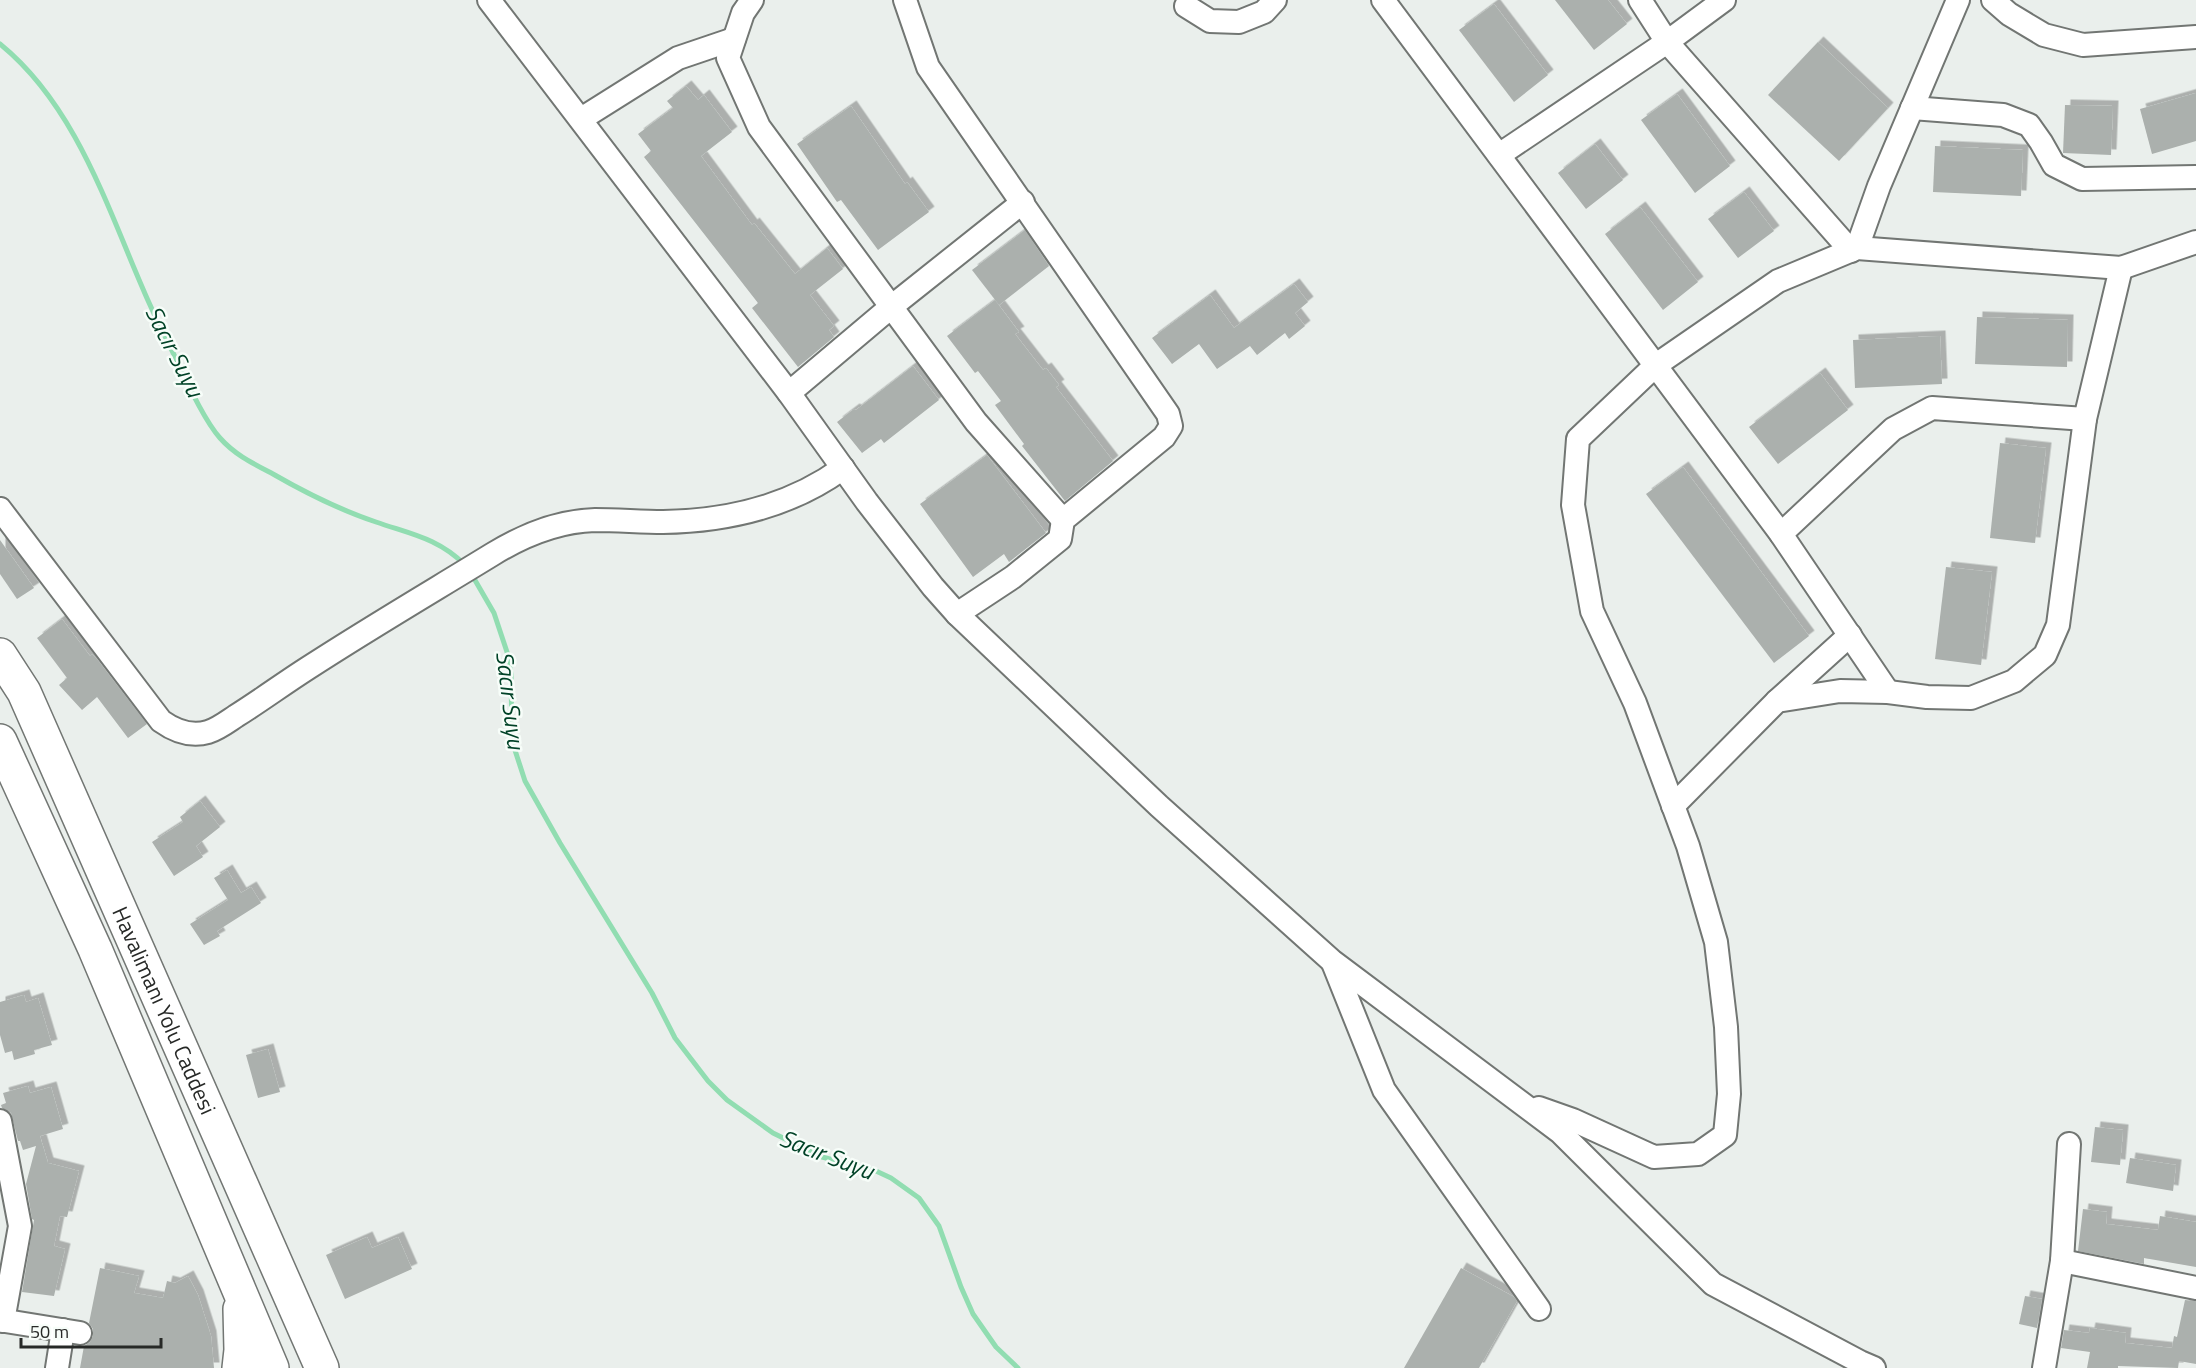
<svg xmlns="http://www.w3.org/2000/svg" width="2196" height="1368" font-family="'Titillium Web',sans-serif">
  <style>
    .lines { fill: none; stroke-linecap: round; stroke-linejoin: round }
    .stream { stroke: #91ddb1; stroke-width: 5 }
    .building { fill: #abb0ad; filter: url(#shadow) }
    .minor-casing { stroke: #727673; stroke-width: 26 }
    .highway-casing { stroke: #727673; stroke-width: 36 }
    .minor { stroke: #fff; stroke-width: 22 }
    .highway { stroke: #fff; stroke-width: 33 }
    .labels { text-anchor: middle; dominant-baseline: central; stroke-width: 5; stroke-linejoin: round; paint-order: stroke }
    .street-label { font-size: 22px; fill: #272927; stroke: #f7fdf9 }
    .water-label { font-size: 24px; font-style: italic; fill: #014227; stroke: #f7fdf9 }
  </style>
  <defs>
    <filter id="shadow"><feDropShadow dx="5.5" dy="-5.5" stdDeviation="0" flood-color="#0004"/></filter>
  </defs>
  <rect width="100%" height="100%" fill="#eaefec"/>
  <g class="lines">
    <g class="stream">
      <path d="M0,44C75,105 106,204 143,289C153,313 165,336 176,359C187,382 204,420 220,438C235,455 254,464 273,474C306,493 340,510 376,522C410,534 438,538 465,565"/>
      <polyline points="472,575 494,613 507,652 511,674 512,741 525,781 560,843 652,993 675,1038 708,1081 727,1100 773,1133 822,1157 876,1171 891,1178 919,1198 939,1226 961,1287 973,1314 996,1347 1018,1368"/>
    </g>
  </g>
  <g class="building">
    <polygon points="1555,0 1608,0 1627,24 1594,50"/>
    <polygon points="1494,4 1548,75 1514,102 1459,30"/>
    <polygon points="1818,42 1888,108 1839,161 1768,95"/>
    <polygon points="686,86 698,100 704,95 732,132 701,156 752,225 754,223 795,274 827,248 843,269 810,295 834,326 829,330 834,337 798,367 752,308 758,303 644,157 651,151 638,134 673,108 667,101"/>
    <polygon points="2196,93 2196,141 2152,154 2140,109"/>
    <polygon points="1677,94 1730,166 1695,193 1641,120"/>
    <polygon points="2065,105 2113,106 2111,155 2063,153"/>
    <polygon points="851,106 905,184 907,182 929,212 878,250 841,200 837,202 797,144"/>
    <polygon points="1595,144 1623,180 1586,209 1558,173"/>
    <polygon points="1935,146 2023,150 2021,196 1933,192"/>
    <polygon points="1744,192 1774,231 1738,258 1708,219"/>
    <polygon points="1640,207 1698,282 1663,310 1605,234"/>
    <polygon points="1025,230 1049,266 999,305 972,270"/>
    <polygon points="1294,284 1308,302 1295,313 1305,326 1289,339 1285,333 1257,355 1250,346 1217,369 1199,344 1172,364 1152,338 1210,295 1234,328"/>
    <polygon points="995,300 1019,332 1015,334 1043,370 1046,368 1059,385 1056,387 1113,461 1065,501 1022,446 1024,444 995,405 1001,401 978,371 975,373 947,336"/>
    <polygon points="1977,317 2068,320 2067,367 1975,364"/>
    <polygon points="1940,336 1942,384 1855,388 1853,340"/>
    <polygon points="913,366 939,400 884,443 881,439 862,453 837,422 854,409 856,410"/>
    <polygon points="1820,373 1848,410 1778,464 1749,427"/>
    <polygon points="2000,443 2046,448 2035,543 1990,538"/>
    <polygon points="987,455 1046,533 1009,562 1004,554 973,577 920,504"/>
    <polygon points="1683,467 1809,636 1774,663 1646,494"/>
    <polygon points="0,540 34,588 17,599 0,574"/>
    <polygon points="1946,567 1992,572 1981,665 1935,659"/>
    <polygon points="62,619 90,656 92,654 97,659 147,724 128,738 97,697 82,710 59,685 67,678 37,638"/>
    <polygon points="200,801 220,827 196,846 203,857 174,876 152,842 183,822 180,817"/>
    <polygon points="227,870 241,893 251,887 261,903 217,931 220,936 204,945 190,924 228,900 214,878"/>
    <polygon points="24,995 26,1002 38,998 52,1045 34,1050 35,1054 14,1060 12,1051 5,1053 0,1035 0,1002"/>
    <polygon points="268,1049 280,1092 258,1098 246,1055"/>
    <polygon points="28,1086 30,1093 51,1087 63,1129 40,1136 48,1163 79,1171 67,1217 60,1216 54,1246 65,1249 54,1296 22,1292 34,1220 32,1219 26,1184 36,1146 23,1150 20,1141 18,1141 11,1113 2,1108 1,1105 6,1103 3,1093"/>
    <polygon points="2095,1127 2123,1130 2120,1165 2091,1162"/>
    <polygon points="2130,1158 2176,1165 2173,1191 2126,1183"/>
    <polygon points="2083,1209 2107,1212 2106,1224 2158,1230 2160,1216 2196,1222 2196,1267 2144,1258 2144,1264 2078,1251"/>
    <polygon points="367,1237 372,1248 398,1237 412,1269 345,1299 326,1255"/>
    <polygon points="100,1268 139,1276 134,1293 163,1298 167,1281 175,1283 188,1276 198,1295 211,1336 214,1368 80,1368 84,1346 90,1342 93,1336 93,1329 89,1323"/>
    <polygon points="1461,1268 1514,1297 1517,1301 1479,1368 1404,1368"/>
    <polygon points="2025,1296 2042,1299 2037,1328 2019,1324"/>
    <polygon points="2185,1300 2196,1301 2196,1364 2179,1361 2178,1368 2118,1366 2118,1368 2087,1368 2090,1352 2061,1348 2064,1330 2089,1333 2090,1328 2126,1333 2125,1343 2172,1348 2174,1336 2177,1337"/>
  </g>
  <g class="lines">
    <g class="minor-casing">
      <g id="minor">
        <polyline points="489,0 789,393 867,502 933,587 957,614 1159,806 1332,961 1560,1132 1713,1284 1860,1362 1874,1368"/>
        <polyline points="752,0 743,13 728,58 759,127 976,422 1063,520"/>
        <polyline points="905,0 928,67 1168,414 1171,426 1164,437 1063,520 1060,539 1013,577 957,614"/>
        <polyline points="1383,0 1781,534 1888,692"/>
        <polyline points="1640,0 1667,42 1851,251"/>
        <polyline points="1993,0 2009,14 2044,35 2083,45 2196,37"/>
        <polyline points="1186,6 1210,21 1239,22 1264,12 1275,0"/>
        <polyline points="1912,108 2003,115 2029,125 2041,142 2054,165 2082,179 2196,177"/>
        <polyline points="581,119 678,58 734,39"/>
        <polyline points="1499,155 1667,42 1724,0"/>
        <polyline points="1857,248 1879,186 1958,0"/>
        <polyline points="789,393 891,307 1023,202"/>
        <path d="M0,509L161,721C175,731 191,737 208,732C218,729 227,722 236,716C260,701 283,684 308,668C368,629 431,592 493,554C524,535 559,521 595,520C618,520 641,522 663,522C728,521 791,506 843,468"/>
        <polyline points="1781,534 1893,429 1932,408 2085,419"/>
        <polyline points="1777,701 1850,635"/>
        <polyline points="1673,806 1777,701 1840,691 1888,692 1927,697 1971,698 2014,681 2045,655 2058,625 2085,419 2121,268"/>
        <polyline points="1333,963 1384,1090 1539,1309"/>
        <polyline points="1539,1108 1573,1120 1654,1157 1698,1154 1725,1135 1729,1094 1726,1027 1716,942 1688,846 1635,703 1592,611 1573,505 1578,439 1656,365 1778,281 1857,248 2121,268 2196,242"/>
        <polyline points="0,1121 20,1226 3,1321"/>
        <polyline points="2062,1261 2196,1288"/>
        <polyline points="0,1320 80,1333"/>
        <polyline points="57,1368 63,1330"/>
        <polyline points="2044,1368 2062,1261 2069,1144"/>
      </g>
    </g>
    <g class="highway-casing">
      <g id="highway">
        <path id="s1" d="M0,655L24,692L322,1368"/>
        <polyline points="0,741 95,949 272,1368"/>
        <polyline points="239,1368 241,1350 240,1309"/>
      </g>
    </g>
    <use href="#minor" class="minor"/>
    <use href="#highway" class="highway"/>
  </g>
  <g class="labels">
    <g class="street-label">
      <text stroke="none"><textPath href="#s1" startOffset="392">Havalimanı Yolu Caddesi</textPath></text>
    </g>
    <g class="water-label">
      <text transform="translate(175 351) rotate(63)">Sacır Suyu</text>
      <text transform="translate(511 700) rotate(83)">Sacır Suyu</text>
      <text transform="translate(827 1154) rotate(21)">Sacır Suyu</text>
    </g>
  </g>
  <path d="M21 1338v9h140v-9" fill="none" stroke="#272927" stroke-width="3"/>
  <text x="30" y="1338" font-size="18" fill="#272927" stroke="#f7fdf9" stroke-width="4.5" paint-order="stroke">50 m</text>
</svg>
